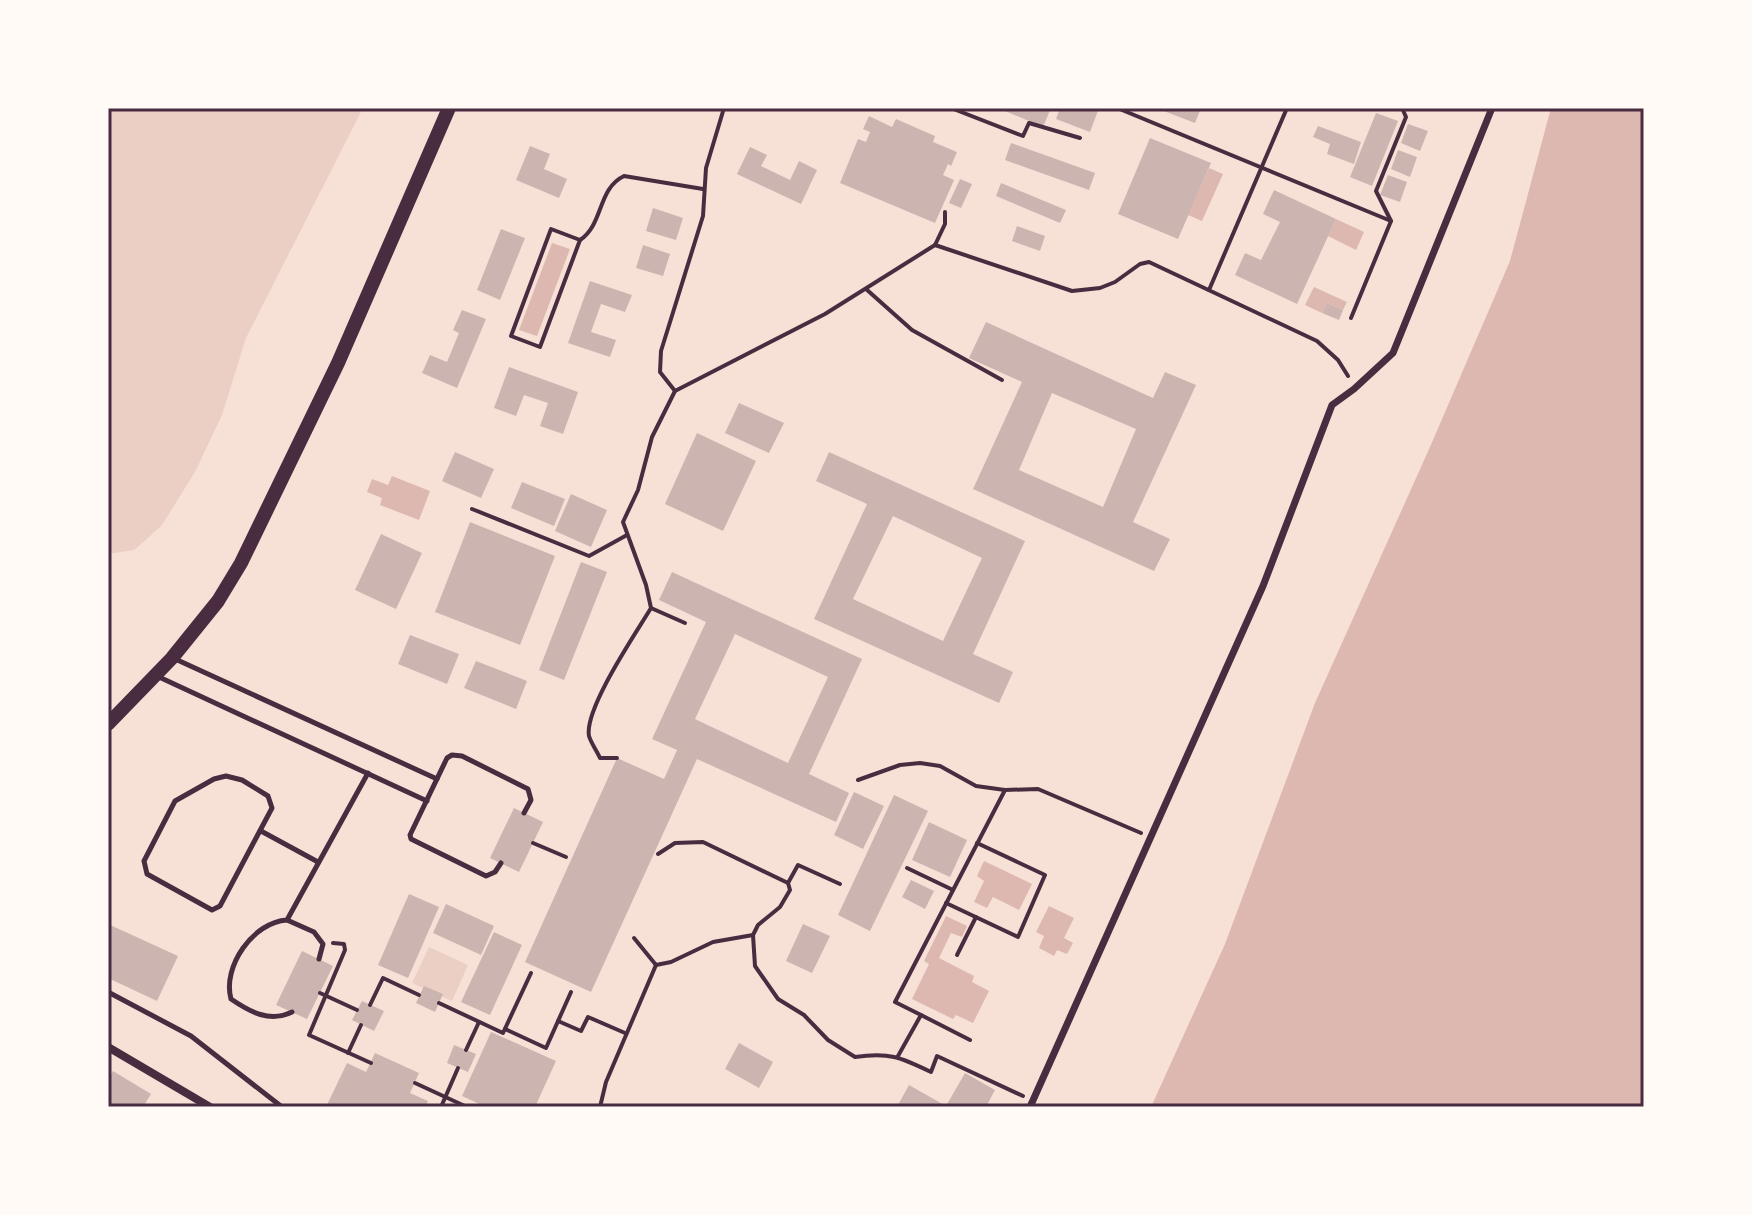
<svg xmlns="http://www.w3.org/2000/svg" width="1752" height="1215" font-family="'Archivo Narrow',sans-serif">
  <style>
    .green { fill: #ebcfc5 }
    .water { fill: #dcb8b0 }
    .building { fill: #ccb4b1; fill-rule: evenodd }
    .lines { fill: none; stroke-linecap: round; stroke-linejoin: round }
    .path { stroke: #4a2c40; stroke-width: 4 }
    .service { stroke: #4a2c40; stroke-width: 5 }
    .pedestrian { stroke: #4a2c40; stroke-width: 7 }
    .minor { stroke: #4a2c40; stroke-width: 8 }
    .tertiary { stroke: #4a2c40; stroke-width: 14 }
    .neatline { fill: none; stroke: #4a2c40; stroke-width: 3 }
  </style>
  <rect width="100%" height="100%" fill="#f7e1d7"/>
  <g class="green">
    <polygon points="108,108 363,108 246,338 222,415 195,472 162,525 148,538 134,550 108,554"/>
    <polygon points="429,947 468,965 452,1001 412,983"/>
  </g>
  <g class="water">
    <polygon points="1551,108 1644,108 1644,1107 1151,1107 1225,944 1315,703 1430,447 1510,261"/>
    <polygon points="1209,168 1223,174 1202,221 1188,215"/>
    <polygon points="1336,219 1364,232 1356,250 1328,236"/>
    <polygon points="552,243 570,249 537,336 519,330"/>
    <polygon points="1314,287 1347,302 1343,310 1327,303 1322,313 1305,305"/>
    <polygon points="392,476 430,491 419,520 380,505 382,498 367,492 372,479 388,485"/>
    <polygon points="984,861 1032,884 1019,910 993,897 987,908 974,902 984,881 977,876"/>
    <polygon points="1049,906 1074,918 1064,938 1073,943 1067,954 1057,950 1054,956 1039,948 1044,936 1036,932"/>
    <polygon points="946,916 967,926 962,937 951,933 939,958 974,976 972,982 989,991 973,1023 956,1015 953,1019 912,999 929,964 924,961"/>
  </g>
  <g class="building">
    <polygon points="998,108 1051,108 1043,127"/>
    <polygon points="1060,108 1099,108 1090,132 1056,119"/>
    <polygon points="1156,108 1201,108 1195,123"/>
    <polygon points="1376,113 1398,121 1372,186 1350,177"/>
    <polygon points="869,116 892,127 896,119 935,136 933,142 957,152 951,166 948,164 943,175 954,180 935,223 840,183 858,139 866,142 870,132 863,129"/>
    <polygon points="1408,124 1428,131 1420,151 1401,143"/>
    <polygon points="1318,126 1361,142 1354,164 1327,154 1330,144 1313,137"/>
    <polygon points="1150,138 1211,163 1178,239 1118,214"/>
    <polygon points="1011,143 1095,173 1089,190 1005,160"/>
    <polygon points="530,146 550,154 544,169 567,179 559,198 516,180"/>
    <polygon points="750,147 767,155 761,166 790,180 799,161 817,170 801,204 737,174"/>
    <polygon points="1398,150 1417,157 1410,177 1391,169"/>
    <polygon points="1388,175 1407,182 1400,202 1380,195"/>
    <polygon points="960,179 972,184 961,208 949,203"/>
    <polygon points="1001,183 1066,210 1060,223 996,196"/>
    <polygon points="1274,190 1336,219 1297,304 1235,275 1245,253 1261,260 1280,222 1263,214"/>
    <polygon points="653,208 683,218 676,240 646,231"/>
    <polygon points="1017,226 1045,236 1040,251 1012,241"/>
    <polygon points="501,229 525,238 500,300 477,290"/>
    <polygon points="643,245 670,254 663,276 636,268"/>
    <polygon points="590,281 632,295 625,312 601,304 591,332 616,340 610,357 568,343"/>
    <polygon points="1327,303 1343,310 1339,320 1322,313"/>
    <polygon points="462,310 486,319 457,388 422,373 430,355 447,362 459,333 453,330"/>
    <path d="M986,322L1153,398L1165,372L1196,385L1133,522L1170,539L1154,571L973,489L1022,382L969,358ZM1052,393L1136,429L1103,507L1019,470Z"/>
    <polygon points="509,367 578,392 563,434 540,426 548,403 524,395 516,416 494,408"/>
    <polygon points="739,403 784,423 769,453 725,433"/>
    <polygon points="697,433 756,461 723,531 665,504"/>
    <polygon points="455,452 494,469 481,498 442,481"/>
    <path d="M829,452L1025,541L973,654L1013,672L999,703L814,619L867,504L816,481ZM893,516L982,558L943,641L853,599Z"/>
    <polygon points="522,482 565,499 554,526 511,508"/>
    <polygon points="571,494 607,510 591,547 555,531"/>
    <polygon points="470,522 555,556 520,645 435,612"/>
    <polygon points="381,534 422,553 396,609 355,590"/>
    <polygon points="581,562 607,572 564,680 539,670"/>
    <path d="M672,572L862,659L809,774L849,793L836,822L697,759L591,992L525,962L617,758L664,779L677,750L652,739L706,622L659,600ZM735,634L828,677L788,763L695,719Z"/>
    <polygon points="410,635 459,654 447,684 398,664"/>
    <polygon points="476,661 527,681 516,709 464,688"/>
    <polygon points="854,792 884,806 863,849 834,835"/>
    <polygon points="894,795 928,811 870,931 838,915"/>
    <polygon points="514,808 543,822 519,872 490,858"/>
    <polygon points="929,822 967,840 950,877 912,860"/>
    <polygon points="911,880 934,891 925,909 902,897"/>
    <polygon points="409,894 439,907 408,978 378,965"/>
    <polygon points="446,904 494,926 481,955 433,933"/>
    <polygon points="108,924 178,956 157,1001 108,978"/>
    <polygon points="803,924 830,936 812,973 786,961"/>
    <polygon points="494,932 522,945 490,1015 461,1002"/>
    <polygon points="302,951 333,966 307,1019 276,1005"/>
    <polygon points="424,986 443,994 435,1012 416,1003"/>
    <polygon points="362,1001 384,1011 374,1031 352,1020"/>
    <polygon points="491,1032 556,1061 535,1107 486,1107 462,1096"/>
    <polygon points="739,1043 773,1062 759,1088 725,1069"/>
    <polygon points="454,1045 476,1054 468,1072 447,1063"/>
    <polygon points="375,1053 419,1073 410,1093 428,1101 425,1107 326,1107 347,1063 366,1072"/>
    <polygon points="113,1071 151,1094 143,1107 113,1107 108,1104 108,1080"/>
    <polygon points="965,1073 995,1090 986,1107 902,1107 898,1105 909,1085 946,1106"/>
  </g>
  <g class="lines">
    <g class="path">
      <polyline points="951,108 1023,136 1029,123 1080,138"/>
      <polyline points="1123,108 1122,110 1391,221"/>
      <polyline points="945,212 945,224 935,245 1072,291 1100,288 1115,282 1140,264 1149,262 1317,341 1338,360 1348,376"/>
      <polygon points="551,229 580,240 540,347 511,336"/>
      <path d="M580,240C604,224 597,189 624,176L703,189"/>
      <polyline points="866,289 912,330 1002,380"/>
      <polyline points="1209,290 1287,108"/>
      <polyline points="1351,318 1391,221 1376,191 1406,117 1402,108"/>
      <polyline points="675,391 660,372 661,351 703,216 706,168 724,108"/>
      <polyline points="472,509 589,556 627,535"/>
      <polyline points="651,608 685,623"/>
      <path d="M617,758H600C597,751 591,743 589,736C584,709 636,633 651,608L646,585L623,522L638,490L652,437L675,391L825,314L935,245"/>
      <polyline points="858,780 900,765 920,763 940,766 976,786 1005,790 1038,789 1141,833"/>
      <polyline points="533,843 566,857"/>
      <path d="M658,854L675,843L703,842L788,883L790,890L780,907L758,925L753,935L755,966L778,999L804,1015L828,1040L855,1057C889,1052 900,1057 931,1072L937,1056L1023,1096"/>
      <polyline points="907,868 953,890"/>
      <polyline points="788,883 798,865 840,884"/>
      <polyline points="946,903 1018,937 1045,875 977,843"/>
      <polyline points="634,938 656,965 671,962 713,942 753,935"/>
      <polyline points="333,943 344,944 345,950 309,1035 371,1063"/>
      <polyline points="957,955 976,917"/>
      <polyline points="320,993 357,1010"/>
      <polyline points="439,1003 503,1033 531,973"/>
      <polyline points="370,1005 383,978 419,995"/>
      <polyline points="921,1015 970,1040"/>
      <polyline points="558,1021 581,1031 588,1017 625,1033"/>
      <polyline points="505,1029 546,1048 571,992"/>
      <polyline points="466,1050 479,1022"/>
      <polyline points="348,1053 361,1025"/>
      <polyline points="898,1056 921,1015 895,1002 1005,790"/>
      <polyline points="415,1083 467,1107"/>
      <polyline points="441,1107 458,1068"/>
      <polyline points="600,1107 606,1082 656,965"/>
    </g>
    <g class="service">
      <polyline points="173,658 437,779"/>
      <polyline points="159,677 427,801"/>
      <polygon points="226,776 242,780 268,796 272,808 220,906 212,910 147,874 144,861 175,801 214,779"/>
      <polyline points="261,831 318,862"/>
      <polyline points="501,863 495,872 486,876 411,839 410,835 447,758 452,755 462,756 528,789 531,800 524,813"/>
      <polyline points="287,920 314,932 323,944 319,959"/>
      <polyline points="108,992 191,1036 282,1107"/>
      <path d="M292,1012C270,1023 250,1012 231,999C222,967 253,922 287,920L368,773"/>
    </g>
    <polyline class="pedestrian" points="1030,1107 1263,586 1332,405 1354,389 1393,353 1492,108"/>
    <polyline class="minor" points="108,1047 210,1107"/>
    <polyline class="tertiary" points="108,724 172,658 218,601 241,563 338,363 449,108"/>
  </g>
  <rect width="1752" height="1215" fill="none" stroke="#fffaf5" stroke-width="220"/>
  <rect x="110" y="110" width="1532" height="995" class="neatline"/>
</svg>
